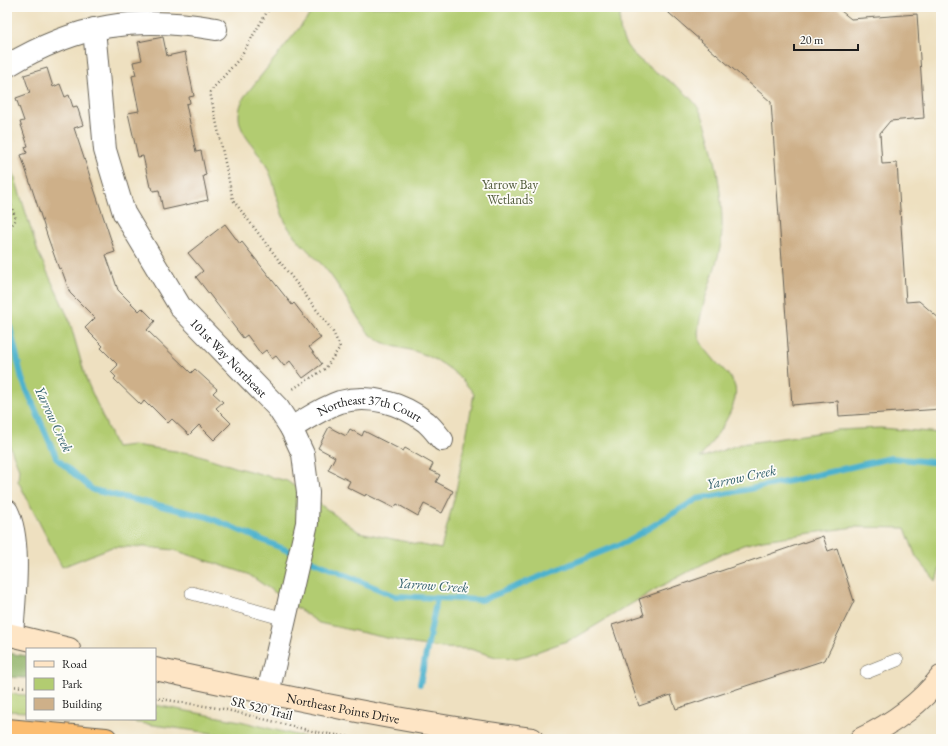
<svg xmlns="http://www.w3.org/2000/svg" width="948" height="746" font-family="'EB Garamond',serif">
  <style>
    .green { fill: #b2cc71; stroke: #677446 }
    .forest { fill: #8db063; stroke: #546640 }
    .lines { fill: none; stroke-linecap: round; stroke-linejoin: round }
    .stream { stroke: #4eb2cd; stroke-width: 6 }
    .building { fill: #ceb089 }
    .lane-casing { stroke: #666155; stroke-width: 14 }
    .street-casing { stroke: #666155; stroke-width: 24 }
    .secondary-casing { stroke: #666155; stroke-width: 24 }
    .highway-casing { stroke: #666155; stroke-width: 24 }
    .path { stroke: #666155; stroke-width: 2.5; stroke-dasharray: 1 3; stroke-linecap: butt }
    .lane { stroke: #fff; stroke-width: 13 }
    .street { stroke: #fff; stroke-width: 22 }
    .secondary { stroke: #fee5c5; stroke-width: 22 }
    .highway { stroke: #fcbd6f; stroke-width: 22 }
    .labels { text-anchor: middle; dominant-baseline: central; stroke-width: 3.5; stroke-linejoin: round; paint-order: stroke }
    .park-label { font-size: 13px; fill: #505a3a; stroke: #fdfcf7 }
    .street-label { font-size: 13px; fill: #1c1c1c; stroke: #fdfcf7 }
    .water-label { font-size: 14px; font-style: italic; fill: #32606c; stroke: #fdfcf7 }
  </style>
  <rect width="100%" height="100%" fill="#fdfcf7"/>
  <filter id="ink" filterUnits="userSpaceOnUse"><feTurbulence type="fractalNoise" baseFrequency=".025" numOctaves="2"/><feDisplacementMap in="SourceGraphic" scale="8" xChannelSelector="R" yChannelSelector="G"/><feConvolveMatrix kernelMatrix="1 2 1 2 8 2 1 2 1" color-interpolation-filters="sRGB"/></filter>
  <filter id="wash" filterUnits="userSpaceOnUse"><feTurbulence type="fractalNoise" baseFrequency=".012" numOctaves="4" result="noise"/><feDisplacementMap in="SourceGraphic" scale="16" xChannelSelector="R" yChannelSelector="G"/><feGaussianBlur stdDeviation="0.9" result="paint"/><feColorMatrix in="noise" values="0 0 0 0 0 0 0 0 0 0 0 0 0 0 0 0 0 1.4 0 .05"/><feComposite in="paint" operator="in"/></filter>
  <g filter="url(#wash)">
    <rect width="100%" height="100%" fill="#eee0c0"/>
    <g class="green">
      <path d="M316,7H622C606,64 679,72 700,111C715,141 727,216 720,248C714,277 700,305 698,334C700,345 709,353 716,362C723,369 732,377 735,387C740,407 712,442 700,458L741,444L837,430L881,428L941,433V565L936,581L916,557L905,528L854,527L763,540L743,545L720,555L656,589L575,638L528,655L516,658L496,657L470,649L442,648L414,644L319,623L248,574L174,550L145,547H112L62,567L18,481L19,469L7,439V152L38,252L69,319L86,379L116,447L133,445L196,454L238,468L287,481L359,532L441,549L456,491L474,394C460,375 443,361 420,353C400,346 383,348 367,331C352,311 341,287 325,268C313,254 298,243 288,227C277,208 277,186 267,167C254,141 228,129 244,97Z"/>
      <polygon points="7,694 27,695 27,712 7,711"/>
      <polygon points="155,705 240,721 312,739 253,739 111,719 155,719"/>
    </g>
    <polygon class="forest" points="7,653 27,656 27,678 7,677"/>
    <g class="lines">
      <g class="stream">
        <polyline points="7,314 22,379 57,459 93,490 208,517 395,596 482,600 626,542 697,499 785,482 891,458 941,463"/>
        <polyline points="420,684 437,598"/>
      </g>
    </g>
    <g id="blocks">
      <g class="building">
        <polygon points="662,7 836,7 851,19 917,14 924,118 890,121 880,133 882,164 897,163 906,302 919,301 941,320 941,409 839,416 838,401 792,405 771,102"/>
        <polygon points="163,37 167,56 185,52 194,96 189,97 190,103 186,104 196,152 201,151 206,175 203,176 208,200 163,210 159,190 153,191 152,187 150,187 143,156 138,157 128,113 139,111 132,76 136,75 133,62 142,60 138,42"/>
        <polygon points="47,68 53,87 60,84 65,97 69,95 73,107 77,106 83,125 74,128 115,252 106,255 118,290 139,311 142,308 155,321 147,330 191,373 195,369 217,389 213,393 223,402 216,408 231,423 214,440 199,425 189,435 172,419 168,423 150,405 149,406 144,401 141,405 114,379 116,377 111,372 118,365 101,348 103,346 85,328 95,318 70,293 61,268 59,269 48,238 21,155 27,153 25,147 28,146 20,122 24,121 16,98 30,93 24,75"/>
        <polygon points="225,224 240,244 242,242 292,305 294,303 321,338 309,347 322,364 303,378 290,361 284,366 276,356 272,359 266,350 261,354 247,335 243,338 196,277 203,271 188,253"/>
        <polygon points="329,427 346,436 350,429 362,436 364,431 403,451 405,448 433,464 430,470 440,475 436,482 453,491 442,513 424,504 418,516 397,504 394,508 366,494 365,496 347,487 350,481 328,470 335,457 318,448"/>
        <polygon points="823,536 828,551 837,548 854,601 825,660 676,709 671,695 639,706 612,625 644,615 639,599"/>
      </g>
    </g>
  </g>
  <g filter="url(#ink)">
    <use href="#blocks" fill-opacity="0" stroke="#666155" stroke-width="1"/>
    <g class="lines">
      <g class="lane-casing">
        <g id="lane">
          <polyline points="192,593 285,619"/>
          <polyline points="867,672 897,660"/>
        </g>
      </g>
      <g class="street-casing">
        <g id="street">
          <path id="s1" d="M94,29L105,150L124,213L181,308L278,408L291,428L303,454L308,493L307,523L268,693"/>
          <path d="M7,66C77,24 137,15 216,29"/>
          <path id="s2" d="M291,428C307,419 322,408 340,402C370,394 402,403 426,422C432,427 437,434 442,440"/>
          <path d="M7,511C22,541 14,601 12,635"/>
        </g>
      </g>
      <g class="secondary-casing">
        <g id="secondary">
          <polyline points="7,634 69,649"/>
          <path id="s3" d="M155,669C280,696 405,723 532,739"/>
          <path d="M861,739C892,724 920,704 941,677"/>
        </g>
      </g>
      <g class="highway-casing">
        <polyline id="highway" points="7,730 106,739"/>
      </g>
      <g class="path">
        <polyline points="270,7 239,59 210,92 233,200 332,330 340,347 325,369 291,390"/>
        <polyline points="7,194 16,219 7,232"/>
        <polyline points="7,686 27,687"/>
        <polyline points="155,698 223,709 316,732 363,739"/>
      </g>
      <use href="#lane" class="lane"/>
      <use href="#street" class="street"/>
      <use href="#secondary" class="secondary"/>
      <use href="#highway" class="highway"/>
    </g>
  </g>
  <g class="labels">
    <g class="park-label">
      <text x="510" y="184">Yarrow Bay<tspan x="510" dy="15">Wetlands</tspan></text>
    </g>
    <g class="street-label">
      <text stroke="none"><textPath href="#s1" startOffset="367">101st Way Northeast</textPath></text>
      <text stroke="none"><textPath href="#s2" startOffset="86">Northeast 37th Court</textPath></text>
      <text transform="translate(262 708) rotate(14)">SR 520 Trail</text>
      <text stroke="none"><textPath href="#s3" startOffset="192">Northeast Points Drive</textPath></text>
    </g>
    <g class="water-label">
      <text transform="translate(54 419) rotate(65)">Yarrow Creek</text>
      <text transform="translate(741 477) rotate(-12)">Yarrow Creek</text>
      <text transform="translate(433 585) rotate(4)">Yarrow Creek</text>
    </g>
  </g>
  <rect width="948" height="746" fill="none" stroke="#fdfcf7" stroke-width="24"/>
  <rect x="26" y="648" width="130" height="72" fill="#fdfcf7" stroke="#a3a29f"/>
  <rect x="34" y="661" width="20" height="6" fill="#fee5c5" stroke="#a3a29f"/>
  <text x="62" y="668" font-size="12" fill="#1c1c1c">Road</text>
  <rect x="34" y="678" width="20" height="12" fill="#b2cc71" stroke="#a3a29f"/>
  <text x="62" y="688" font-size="12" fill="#1c1c1c">Park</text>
  <rect x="34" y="698" width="20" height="12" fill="#ceb089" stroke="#a3a29f"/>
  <text x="62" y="708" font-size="12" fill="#1c1c1c">Building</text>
  <path d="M794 44v6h64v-6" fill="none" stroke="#1c1c1c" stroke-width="2"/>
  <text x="800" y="44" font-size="12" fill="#1c1c1c" stroke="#fdfcf7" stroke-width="3" paint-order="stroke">20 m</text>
</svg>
